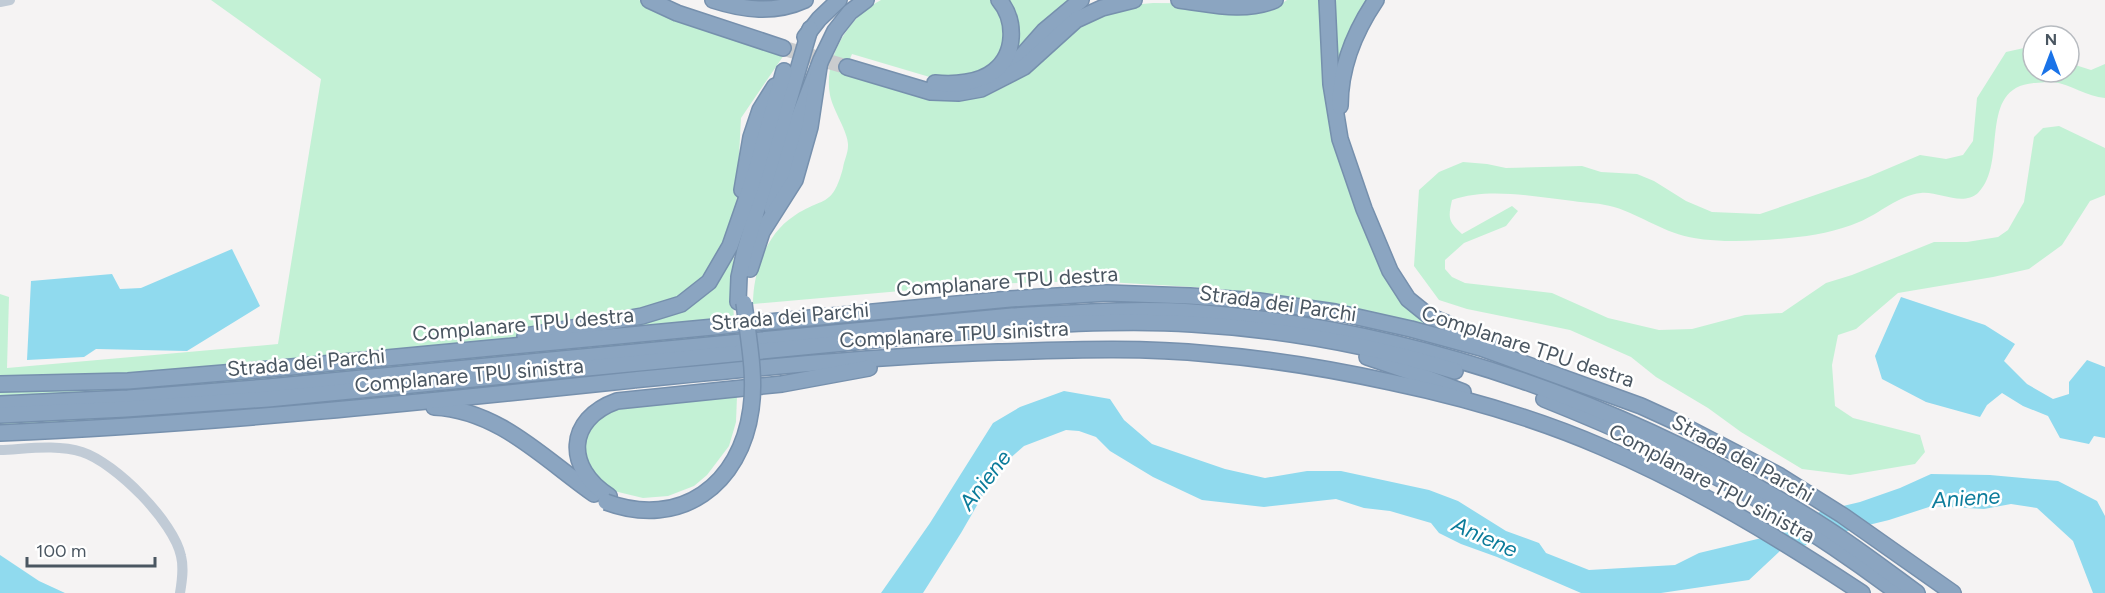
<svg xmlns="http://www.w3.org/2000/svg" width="2105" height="593" font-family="Figtree,sans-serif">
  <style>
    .green { fill: #c3f1d5 }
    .water { fill: #90daee }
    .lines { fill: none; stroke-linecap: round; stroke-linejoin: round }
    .highway-tunnel { stroke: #caccce; stroke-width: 15; stroke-dasharray: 15 8; stroke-linecap: butt }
    .highway-casing { stroke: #7690ad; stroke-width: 18 }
    .secondary { stroke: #c1cbd6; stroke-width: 10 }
    .highway { stroke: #8ba5c1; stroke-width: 15 }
    .highway-bridge-casing { stroke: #7690ad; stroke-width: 18; stroke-linecap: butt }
    .highway-bridge { stroke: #8ba5c1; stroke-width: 15 }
    .labels { text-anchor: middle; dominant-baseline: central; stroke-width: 5; stroke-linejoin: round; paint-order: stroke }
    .street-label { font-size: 21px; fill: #4a5661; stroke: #fff }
    .water-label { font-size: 22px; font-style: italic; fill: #0c7c9b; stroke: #fff }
  </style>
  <rect width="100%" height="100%" fill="#f5f3f3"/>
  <g class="green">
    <polygon points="211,0 639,0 675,16 784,55 741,118 732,289 738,377 0,437 0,294 9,297 7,368 278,344 321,79"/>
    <path d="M881,0H991L996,5L1007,36L999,60L974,75L933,78L852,54L845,71L933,98L953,101L973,98L990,94L1010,84L1082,24L1131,5L1153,3L1281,4L1287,0H1323L1328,115L1332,133L1413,312L1434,328L1260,294L1193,287L1090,281L980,284L753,304C753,272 766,234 794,216C823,196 832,209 843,168C844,161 848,153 848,146C849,133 833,111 830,95C823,59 849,16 881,0Z"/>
    <path d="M1009,0H1070L1011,61C1014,38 1020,22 1009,0Z"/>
    <polygon points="1334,0 1368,0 1335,90"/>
    <path d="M2024,48H2033V72H2069V63L2091,70L2105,64V98C2087,97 2071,84 2053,82C2048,81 2041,83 2035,83C1976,87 2009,163 1978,193C1962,207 1939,191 1921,193C1899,195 1879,214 1859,222C1838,231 1812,236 1789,238C1759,241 1723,243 1694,238C1666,234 1641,215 1614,207C1601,203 1586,203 1573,201C1535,197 1489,187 1452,200C1448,218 1448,221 1462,234L1512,206L1518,211L1506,226L1464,243L1445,260V269L1452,277L1465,283L1552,293L1608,318L1659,330L1692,329L1745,315L1782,313L1826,283L1852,275L1934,242H1967L1998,237L2008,230L2024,202L2034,137L2043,128L2059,126L2105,148V195L2090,201L2062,245L2029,269L1993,277L1898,293L1856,329L1838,335L1832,365L1835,406L1853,418L1920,435L1925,452L1915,464L1850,475L1802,469L1741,432L1708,408L1656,377L1631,357L1570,330L1467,309L1439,300L1414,266L1419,190L1439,172L1463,162L1487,164L1506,168L1582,166L1601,172L1637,174L1654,181L1686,201L1712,212L1760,214L1868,177L1920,155L1946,159L1963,155L1973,141L1977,98L2006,52Z"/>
    <polygon points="737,396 736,422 729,446 707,475 694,486 668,496 643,498 614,491 593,476 582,448 589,424 612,408"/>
  </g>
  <g class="water">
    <polygon points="232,249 260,306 187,351 96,349 84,357 27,360 31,281 112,274 120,289 141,288"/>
    <polygon points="1901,297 1985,325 2015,344 2004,361 2027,384 2053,399 2069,394 2069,382 2087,360 2105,367 2105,438 2094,436 2089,444 2060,438 2048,416 2023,406 2002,393 1987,405 1980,417 1926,402 1882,379 1875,356"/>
    <polygon points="1064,391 1110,399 1124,420 1152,444 1225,469 1265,478 1307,471 1341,471 1429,490 1458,501 1506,531 1539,543 1546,553 1589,570 1675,565 1699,553 1770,536 1822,511 1860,502 1900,488 1931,474 1990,475 2058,481 2097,501 2105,516 2105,593 2093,593 2073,541 2037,508 2011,504 1984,509 1932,506 1889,520 1852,529 1823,542 1781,550 1749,580 1661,593 1581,593 1497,557 1461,544 1439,533 1431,523 1390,511 1364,508 1336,499 1264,507 1202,500 1153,477 1110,451 1096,437 1079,431 1066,430 1024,446 998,469 961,533 923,593 881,593 930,523 993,423 1020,407"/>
    <polygon points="0,555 39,581 65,593 0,593"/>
  </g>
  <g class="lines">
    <polyline class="highway-tunnel" points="783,48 847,67"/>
    <g class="highway-casing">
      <g id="highway">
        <polyline points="649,0 677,13 783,48"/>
        <path d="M713,0C744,10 774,14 805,0"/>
        <path d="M1179,0C1211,4 1244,13 1275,0"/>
        <polyline points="1327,0 1331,84 1340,139 1364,209 1390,271 1408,299 1429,316 1493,342"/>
        <polyline points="805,37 819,19 839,0"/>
        <polyline points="1013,66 1044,31 1081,0"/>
        <polyline points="847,67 931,92 959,93 981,89 1024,67 1076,20 1102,8 1134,0"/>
        <path d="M935,83C954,85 979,83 994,71C1016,54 1016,20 999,0"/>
        <path d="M1340,106C1340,68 1355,31 1376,0"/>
        <polyline points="742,190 751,137 760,110 775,86"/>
        <polyline points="772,209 797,123 821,60 835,31 850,12 866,0"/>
        <polyline points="750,269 762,232 795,180 810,127 819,67"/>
        <polyline points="738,302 739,277 745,250 810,29"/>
        <polyline points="525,336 642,316 681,304 709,282 730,246 755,174 784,71"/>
        <polyline points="1367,357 1411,372 1463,392"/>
        <polyline points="0,384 128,381 270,369 1010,299 1107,293 1190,296 1259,301 1335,312 1411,329 1481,348 1641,406 1676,422 1780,476 1842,515 1953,593"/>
        <path d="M1544,399C1614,427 1684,458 1750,495C1801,524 1851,558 1898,593"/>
        <path d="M0,404L128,398L268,387L1012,316C1071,313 1132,308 1192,312C1417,328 1636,407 1826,528C1857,548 1887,571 1917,593"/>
        <path d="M434,407C499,410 544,459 594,494"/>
        <path d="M0,415L126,409L268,399L1010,327C1070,323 1131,320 1192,324C1281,329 1370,345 1455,371"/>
        <path d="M0,433C212,424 423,402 633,380C755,368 876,356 998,352C1069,350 1139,347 1210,354C1270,359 1331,369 1390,382C1462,397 1535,418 1602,447C1693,486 1779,538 1862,593"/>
        <path d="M609,496C565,468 566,419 617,401L782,384L869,368"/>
      </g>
    </g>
    <g class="secondary">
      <polyline points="0,2 10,0"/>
      <path d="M0,450C26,449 57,444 82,452C116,463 174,522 181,556C184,568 182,581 180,593"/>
    </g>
    <use href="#highway" class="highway"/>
    <g class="highway-bridge-casing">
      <path id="highway-bridge" d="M606,502C681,530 741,484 751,409C756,375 748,337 744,303"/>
    </g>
    <use href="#highway-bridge" class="highway-bridge"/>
  </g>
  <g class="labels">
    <g class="street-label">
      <text transform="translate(1007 281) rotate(-4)">Complanare TPU destra</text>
      <text transform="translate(1278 303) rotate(8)">Strada dei Parchi</text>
      <text transform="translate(790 316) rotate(-5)">Strada dei Parchi</text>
      <text transform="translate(523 324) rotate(-5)">Complanare TPU destra</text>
      <text transform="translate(954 334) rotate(-3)">Complanare TPU sinistra</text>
      <text transform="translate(1528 346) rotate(18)">Complanare TPU destra</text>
      <text transform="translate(306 362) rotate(-5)">Strada dei Parchi</text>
      <text transform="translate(469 375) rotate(-5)">Complanare TPU sinistra</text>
      <text transform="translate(1743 458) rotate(29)">Strada dei Parchi</text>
      <text transform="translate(1712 483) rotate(28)">Complanare TPU sinistra</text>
    </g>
    <g class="water-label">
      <text transform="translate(985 480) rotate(-52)">Aniene</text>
      <text transform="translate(1966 498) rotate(-4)">Aniene</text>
      <text transform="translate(1485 537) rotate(24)">Aniene</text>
    </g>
  </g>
  <g transform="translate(2051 54)"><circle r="28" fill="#ffffff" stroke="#b7bbc0" stroke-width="1.5"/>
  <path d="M0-4.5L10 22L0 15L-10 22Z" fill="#1a73e8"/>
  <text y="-9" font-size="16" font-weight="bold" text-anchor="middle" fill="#4a5661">N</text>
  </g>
  <path d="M27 557v9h128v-9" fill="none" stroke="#4a5661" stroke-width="3"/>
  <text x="36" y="557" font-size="18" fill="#4a5661" stroke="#ffffff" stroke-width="4.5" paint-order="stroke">100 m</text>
</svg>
